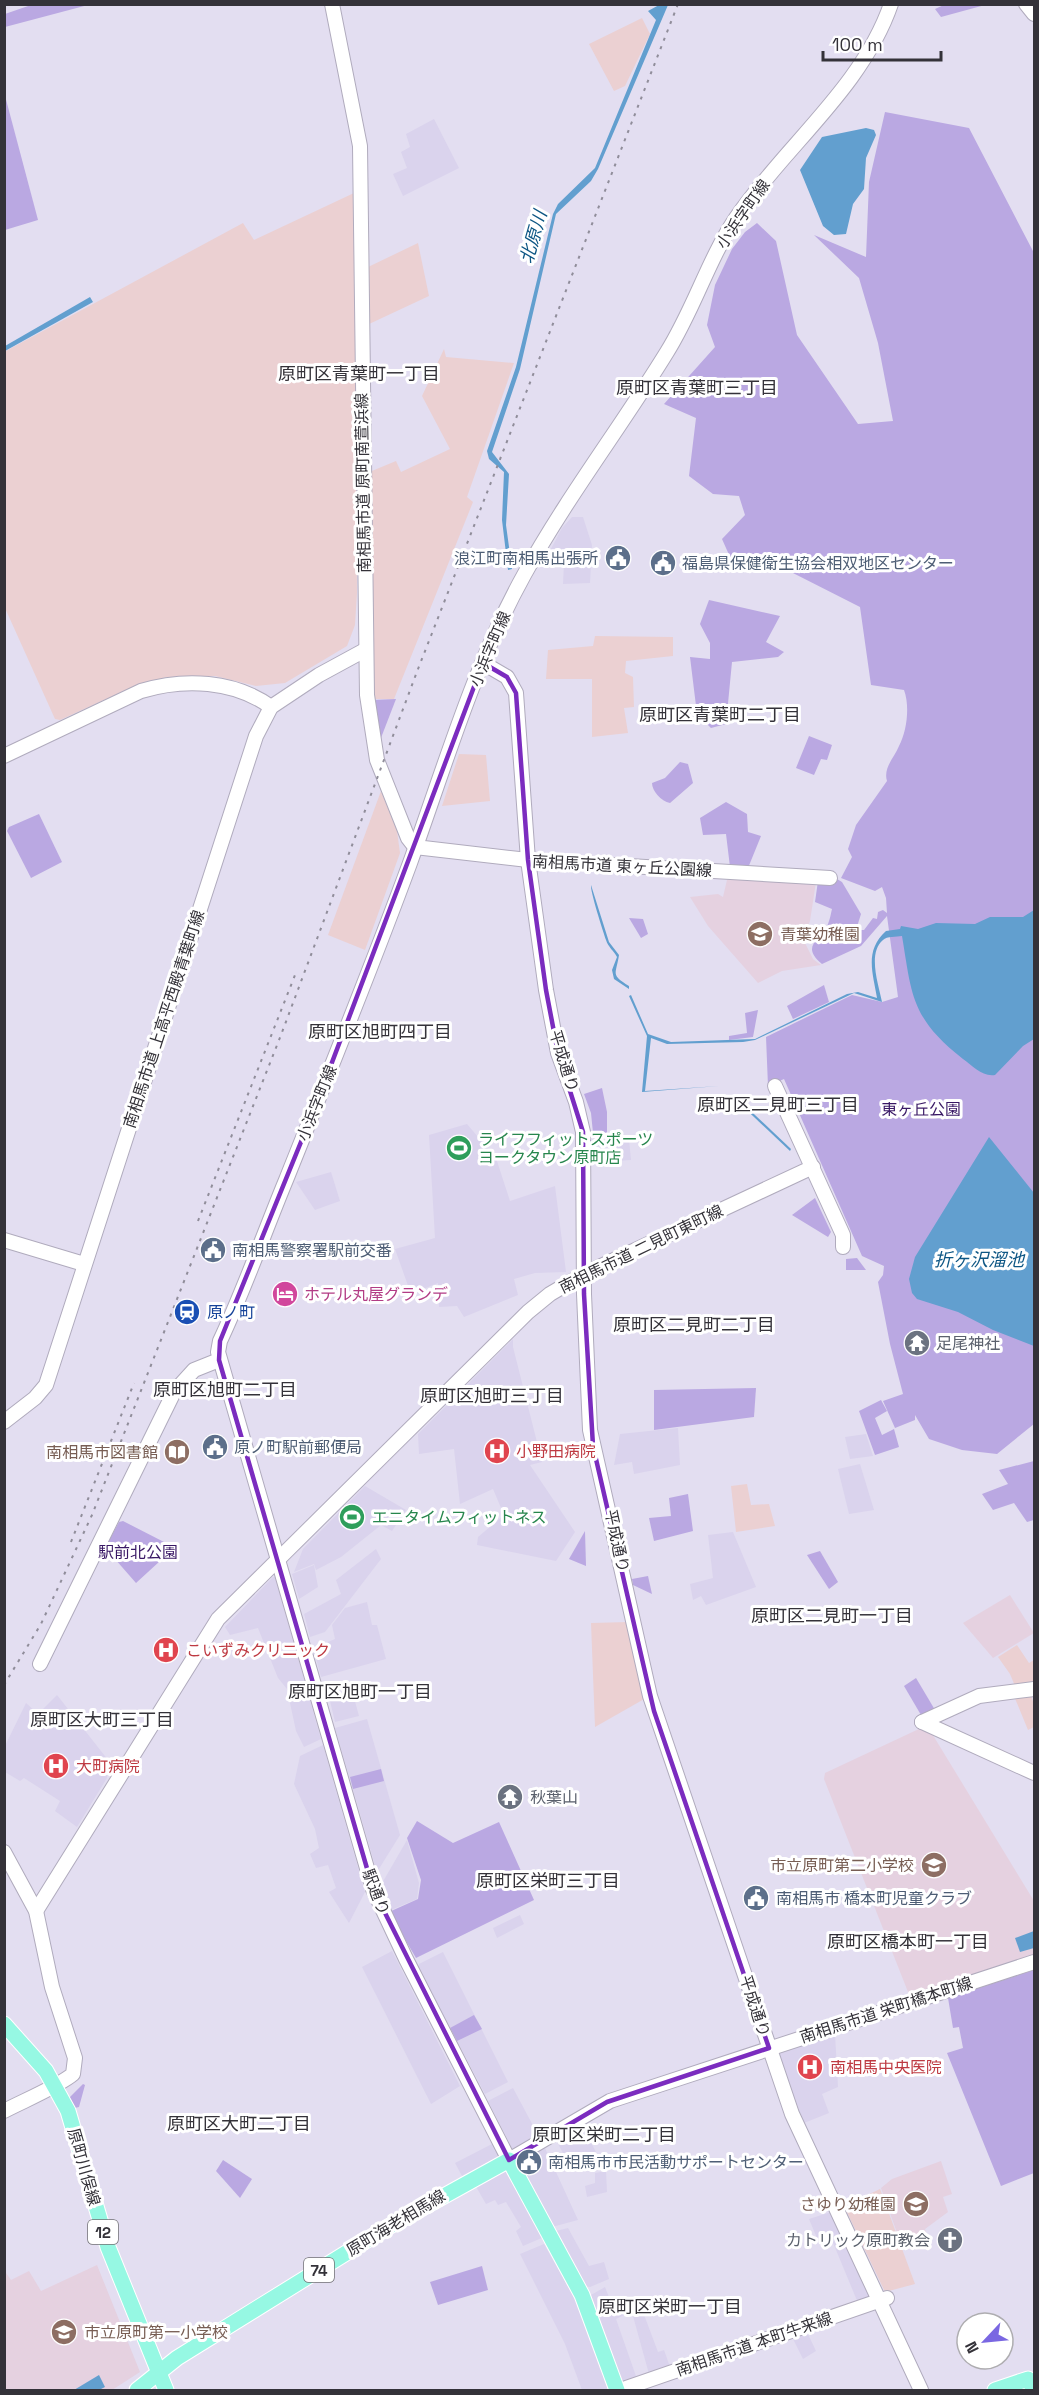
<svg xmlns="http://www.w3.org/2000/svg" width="1039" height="2395" font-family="'Space Grotesk','Noto Sans JP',sans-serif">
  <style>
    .built { fill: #dad3ed }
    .industrial { fill: #ebd0d2 }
    .education { fill: #e5d1e0 }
    .green { fill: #baa8e2 }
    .water { fill: #629fcf }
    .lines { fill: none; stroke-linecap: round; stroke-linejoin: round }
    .secondary-casing { stroke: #b0abbd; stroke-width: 16 }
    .primary-casing { stroke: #fff; stroke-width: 17 }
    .secondary { stroke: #fff; stroke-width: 14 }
    .primary { stroke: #96f8e3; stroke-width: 15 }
    .rail { stroke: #908d9a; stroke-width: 2; stroke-dasharray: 3 6; stroke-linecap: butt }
    .marked { fill: none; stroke: #7b2cbf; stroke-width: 4.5; stroke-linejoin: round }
    .labels { text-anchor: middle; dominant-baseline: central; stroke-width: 6; stroke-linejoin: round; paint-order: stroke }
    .shield { fill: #fff; stroke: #717074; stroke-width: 1.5 }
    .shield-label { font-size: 15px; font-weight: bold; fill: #343239 }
    .street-label { font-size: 16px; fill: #343239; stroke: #fff }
    .service-label { font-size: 16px; fill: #4e5e75; stroke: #fff; text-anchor: start }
    .education-label { font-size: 16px; fill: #785e54; stroke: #fff; text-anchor: end }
    .park-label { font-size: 16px; fill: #391865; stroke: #fff }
    .leisure-label { font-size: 16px; fill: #27864d; stroke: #fff; text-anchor: start }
    .hotel-label { font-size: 16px; fill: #b23c85; stroke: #fff; text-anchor: start }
    .transit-label { font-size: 16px; fill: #164399; stroke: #fff; text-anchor: start }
    .worship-label { font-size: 16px; fill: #5b616d; stroke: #fff; text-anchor: start }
    .health-label { font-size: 16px; fill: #be3a42; stroke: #fff; text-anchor: start }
    .water-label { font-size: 18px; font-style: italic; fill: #0d5684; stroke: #fff }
    .neighbourhood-label { font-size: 18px; fill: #343239; stroke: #fff }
  </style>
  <rect width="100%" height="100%" fill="#e3def1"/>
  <g class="built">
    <polygon points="434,119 459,168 403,196 393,174 407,168 401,152 410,147 406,134"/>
    <polygon points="572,517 583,517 592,545 590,583 563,584 564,563 543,564 562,528"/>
    <polygon points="467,1124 496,1158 510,1201 555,1186 566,1272 535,1273 514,1279 518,1295 464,1317 457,1306 439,1307 438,1283 411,1294 395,1249 435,1238 429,1135"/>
    <polygon points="629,1139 631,1160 615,1161 614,1143"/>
    <polygon points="331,1172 340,1201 315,1210 296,1182"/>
    <polygon points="513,1339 513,1347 542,1462 530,1465 575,1532 556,1561 477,1545 478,1537 504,1515 493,1489 460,1504 454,1449 419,1454 418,1434"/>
    <polygon points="678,1428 680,1465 634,1474 632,1462 614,1465 620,1434"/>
    <polygon points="866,1434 873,1456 850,1459 845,1437"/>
    <polygon points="860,1464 874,1510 849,1514 838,1469"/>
    <polygon points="365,1486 406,1510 392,1531 381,1525 341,1557 316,1570 314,1564 294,1572 303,1549"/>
    <polygon points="733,1532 756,1587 706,1605 701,1596 693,1600 690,1584 713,1578 708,1535"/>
    <polygon points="376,1549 381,1559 325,1632 310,1637 304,1614 341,1594 336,1580"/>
    <polygon points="314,1565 318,1587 299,1599 292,1574"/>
    <polygon points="273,1577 275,1577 321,1739 304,1747 296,1731 287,1689 278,1678 258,1628 230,1635 225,1627"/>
    <polygon points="367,1602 372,1625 377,1625 386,1659 321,1677 313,1648 335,1639 332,1625 345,1608"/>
    <polygon points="353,1694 359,1716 335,1722 330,1701"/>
    <polygon points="57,1695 108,1760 107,1778 77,1827 55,1811 60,1801 24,1778 20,1781 5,1772 5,1746 26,1703 38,1714"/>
    <polygon points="367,1719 400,1835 377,1872 335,1728"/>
    <polygon points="323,1745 365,1892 349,1923 329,1892 336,1888 328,1865 316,1868 310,1854 319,1848 315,1829 294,1784 300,1756"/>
    <polygon points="407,1840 419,1883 417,1899 391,1910 381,1885"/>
    <polygon points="520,1915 524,1924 497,1938 493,1928"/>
    <polygon points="392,1951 460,2086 431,2104 362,1967"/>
    <polygon points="443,1952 508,2082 485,2094 418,1967 419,1964"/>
    <polygon points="835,2034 838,2087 822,2094 829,2113 804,2123 778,2054"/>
    <polygon points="513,2088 545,2148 578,2220 552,2227 488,2101"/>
    <polygon points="581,2124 596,2152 571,2168 556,2140"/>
    <polygon points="492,2144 499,2156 462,2176 455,2163"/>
    <polygon points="506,2165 544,2237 523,2246 516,2231 521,2227 506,2202 498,2205 495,2200 486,2204 475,2185"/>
    <polygon points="606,2171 607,2192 587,2197 585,2186 595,2183 595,2173"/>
    <polygon points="831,2212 872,2298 858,2303 829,2233 817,2238 809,2219"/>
    <polygon points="568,2228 589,2266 604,2262 609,2279 590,2287 584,2286 556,2231"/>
    <polygon points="544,2244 581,2310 608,2390 582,2390 565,2344 520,2254"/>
    <polygon points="605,2287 612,2305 620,2304 624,2315 616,2319 637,2379 623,2384 591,2295"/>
    <polygon points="643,2312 658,2352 664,2350 670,2367 649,2374 633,2316"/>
    <polygon points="806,2330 816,2351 803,2359 791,2335"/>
  </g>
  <g class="industrial">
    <polygon points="642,18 650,34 625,86 614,91 589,44"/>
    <polygon points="354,193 357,593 355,625 347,646 285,683 256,686 215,676 167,677 139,684 60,720 55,719 5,608 4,352 243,223 254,240"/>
    <polygon points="418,243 429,296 367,325 366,268"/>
    <polygon points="444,349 446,357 514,363 467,497 473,502 394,699 372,699 367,473 396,461 401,472 450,449 422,396"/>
    <polygon points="595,636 673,637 673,656 626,661 625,673 633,677 634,707 624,708 628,733 592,737 592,679 546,679 548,650 593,646"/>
    <polygon points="459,754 486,755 490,801 442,806"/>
    <polygon points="381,791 397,831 400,853 365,950 328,935"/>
    <polygon points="747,1484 751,1505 769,1504 775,1526 736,1532 731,1486"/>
    <polygon points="629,1622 646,1698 595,1727 591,1623"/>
    <polygon points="1017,1645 1029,1663 1034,1660 1034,1684 1015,1686 1010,1674 998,1657"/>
    <polygon points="1031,1695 1034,1705 1034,1727 1028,1730 1014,1696"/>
    <polygon points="880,2189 915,2284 885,2292 844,2206"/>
  </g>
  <g class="education">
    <polygon points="732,876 816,882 810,921 803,939 813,959 821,965 782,971 758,983 708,926 690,897 718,894 723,897 727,880"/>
    <polygon points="1010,1595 1034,1633 993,1658 963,1623"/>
    <polygon points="921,1728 931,1732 1034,1901 1034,1957 910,1997 824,1779 825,1773"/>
    <polygon points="941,2161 952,2194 943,2197 948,2212 925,2229 927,2235 901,2244 881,2188 892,2179"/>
    <polygon points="97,2265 140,2372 112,2390 5,2390 4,2270 11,2280 29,2271 41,2291"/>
  </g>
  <g class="green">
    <polygon points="946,4 985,4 985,5 941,17 935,9"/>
    <polygon points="31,5 34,4 88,5 5,27 5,14"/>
    <polygon points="4,92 38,220 5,230 4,230"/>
    <path d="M885,112L969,128L1034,253V1424L997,1454L962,1450L929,1439L915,1415V1420L895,1428L883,1401L903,1394L890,1344L878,1282L883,1275L884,1266L862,1256L784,1079L768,1086L766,1037L852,995L882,1002L898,997L887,916L861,946L822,964C800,945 820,942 828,924C830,919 831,913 832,909L815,902L818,881L837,879L842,882L861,914L856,930H864L873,918L877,919L878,912L883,910L887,913L886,898L882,887L875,891L841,878L852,857L848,849L856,825L887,781C883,768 894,758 899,746C907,731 910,706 904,690L871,685L860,607L789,571L730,557L722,539L745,515L739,496L713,494L689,476L696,418L664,404L715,347L707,325L715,285L732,249L745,232L757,223L776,241L797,335L858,424L893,421L878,343L859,278L814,235L866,257L869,182Z"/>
    <polygon points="709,600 780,616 766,642 784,652 778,657 732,662 726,724 711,728 697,714 690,657 710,659 710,643 700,624"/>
    <polygon points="396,699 379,743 372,700"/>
    <polygon points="809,736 832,745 827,760 821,759 814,775 796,768"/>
    <path d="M680,762L688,764L693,783L670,803C661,801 652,791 652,783L665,778Z"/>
    <polygon points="726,802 747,814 748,832 761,836 748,868 730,867 726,834 703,835 700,818"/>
    <polygon points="39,814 62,862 31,878 7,831 9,827"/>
    <polygon points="629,918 643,919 648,934 641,938"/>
    <polygon points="824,985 829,1002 793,1019 787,1006"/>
    <polygon points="758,1010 753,1037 729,1040 729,1036 747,1033 745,1013"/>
    <polygon points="602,1088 607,1112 607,1133 593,1133 591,1113 584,1094"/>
    <polygon points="815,1198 831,1232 828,1237 792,1215"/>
    <polygon points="857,1258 866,1270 846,1270 846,1259"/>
    <polygon points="756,1388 754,1417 654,1430 654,1390"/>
    <polygon points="881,1400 887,1411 875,1418 882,1435 894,1429 899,1447 875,1455 859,1411"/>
    <polygon points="1034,1461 1034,1520 1027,1522 1014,1503 993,1510 982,1494 1008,1484 999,1470"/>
    <polygon points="688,1494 693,1531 654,1541 649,1518 671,1516 669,1498"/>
    <polygon points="123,1521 164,1542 172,1550 136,1583 108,1551 101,1555 119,1522"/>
    <polygon points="585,1531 586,1566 569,1559"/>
    <polygon points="820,1551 838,1582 829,1589 807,1555"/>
    <polygon points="648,1576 652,1594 633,1585 632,1579"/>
    <polygon points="916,1678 935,1710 921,1715 904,1686"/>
    <polygon points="381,1769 384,1781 353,1789 350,1777"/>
    <polygon points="417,1821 453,1843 499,1822 534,1900 416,1958 389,1912 418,1899 421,1880 407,1838"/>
    <polygon points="1034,1970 1034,2173 1001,2186 947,2053 963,2048 959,2027 953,2028 948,1998"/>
    <polygon points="474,2015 482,2029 457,2041 450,2028"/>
    <polygon points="83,2084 85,2085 79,2107 75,2108 69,2102 70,2097"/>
    <polygon points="223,2160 252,2179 240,2198 216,2171"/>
    <polygon points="482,2266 488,2290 438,2305 430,2282"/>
  </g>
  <g class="water">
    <polygon points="659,5 668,5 598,169 591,181 556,214 520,369 492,452 509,474 506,525 512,569 508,570 502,520 504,472 489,459 487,451 516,367 553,214 558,204 595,168 656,20 648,11"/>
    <polygon points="866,128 874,130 876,135 866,158 864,189 853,204 846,234 834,235 823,226 800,170 822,137"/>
    <polygon points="90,297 93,302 5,351 5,346"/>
    <path d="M591,885L609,942L619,955C616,975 610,974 629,986V989L614,979L612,970L617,957C614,951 608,947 606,940C603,931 590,891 591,885Z"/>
    <path d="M1034,910V1039L1023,1046L995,1075C982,1077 973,1066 963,1059C911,1018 912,996 902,936C896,937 887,936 883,940C867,953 879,986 882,1002L854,993L755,1040L743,1042L667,1044L651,1038L645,1091L719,1086L642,1092L647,1036L629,996L631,995L648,1034L671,1042L755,1039L847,994L858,992L877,998C873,973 864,951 886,931L900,929L901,926L918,929L936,923L975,924L990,917H1023Z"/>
    <polygon points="736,1097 791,1149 790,1151 734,1098"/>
    <polygon points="989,1137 1034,1193 1034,1346 993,1330 958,1312 917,1299 912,1293 909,1279 915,1257"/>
    <polygon points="1034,1931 1034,1948 1020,1952 1015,1938"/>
    <polygon points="99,2375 105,2387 99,2390 74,2390"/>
  </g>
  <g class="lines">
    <g class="secondary-casing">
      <g id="secondary">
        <polyline points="332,4 360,146 367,695 377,760 408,838 415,847 528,860 830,878"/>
        <path d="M891,4C862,88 785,146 736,218C708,260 694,309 667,352C621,427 567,497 524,575C474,665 445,766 410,863C371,969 328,1075 286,1180C264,1233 245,1288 220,1341L218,1352L373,1889L406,1959L509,2160L610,2101L1034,1962"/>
        <polyline points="1026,4 1034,14"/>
        <polyline points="483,663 507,677 516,693 528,860 546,990 558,1053 576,1102 583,1132 584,1294 590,1430 650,1696 792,2114 921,2390"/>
        <path d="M4,756L141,691C184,678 234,680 271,707"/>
        <polyline points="775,1086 843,1235 843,1247"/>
        <polyline points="4,1240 84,1264"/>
        <polyline points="4,1422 35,1398 46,1385 256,736 271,707 319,675 365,650"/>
        <polyline points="40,1664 174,1392 194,1370 219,1360"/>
        <polyline points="922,1722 1034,1773"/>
        <polyline points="922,1722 979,1696 1034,1689"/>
        <path d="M4,1852L36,1911L52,1987L75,2058L73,2074C59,2086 23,2101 4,2111"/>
        <polyline points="36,1911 218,1619 528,1312 550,1294 584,1274 813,1167"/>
        <polyline points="620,2390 887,2298"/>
      </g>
    </g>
    <g class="primary-casing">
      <g id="primary">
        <polyline points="4,2024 46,2071 68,2111 108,2247 166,2390"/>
        <polyline points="137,2390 177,2358 388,2227 509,2160 582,2295 617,2390"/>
        <polyline points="995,2390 1028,2379 1034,2390"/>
      </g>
    </g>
    <use href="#secondary" class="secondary"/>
    <use href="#primary" class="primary"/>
    <g class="rail">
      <polyline points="198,1221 297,970"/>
      <polyline points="71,1542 134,1383"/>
      <polyline points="4,1685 41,1624 92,1515 281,1035 418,669 678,4"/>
    </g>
  </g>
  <path class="marked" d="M483,663L507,677L516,693L528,860L546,990L558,1053L583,1132L584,1294L593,1446L654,1711L769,2048L607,2102L509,2160L373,1889L219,1360L220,1341L314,1110Z"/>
  <defs>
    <g id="civic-disc" transform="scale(1.35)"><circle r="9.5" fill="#5c6f8a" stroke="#fff"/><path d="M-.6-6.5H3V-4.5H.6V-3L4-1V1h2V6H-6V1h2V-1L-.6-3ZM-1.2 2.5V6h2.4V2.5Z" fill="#fff"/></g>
    <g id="school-disc" transform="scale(1.35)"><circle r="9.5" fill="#8d6e63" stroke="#fff"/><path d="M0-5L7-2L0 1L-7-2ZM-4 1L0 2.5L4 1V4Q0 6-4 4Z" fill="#fff"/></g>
    <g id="stadium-disc" transform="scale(1.35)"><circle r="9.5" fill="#2e9e5b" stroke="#fff"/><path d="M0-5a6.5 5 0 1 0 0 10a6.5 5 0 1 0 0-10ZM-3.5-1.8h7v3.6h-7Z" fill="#fff"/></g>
    <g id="hotel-disc" transform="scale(1.35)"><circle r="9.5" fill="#d1479c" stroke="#fff"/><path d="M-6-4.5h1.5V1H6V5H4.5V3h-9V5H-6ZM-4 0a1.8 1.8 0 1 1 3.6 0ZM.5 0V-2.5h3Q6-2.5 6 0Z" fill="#fff"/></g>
    <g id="station-disc" transform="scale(1.35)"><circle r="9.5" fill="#1a4fb4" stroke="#fff"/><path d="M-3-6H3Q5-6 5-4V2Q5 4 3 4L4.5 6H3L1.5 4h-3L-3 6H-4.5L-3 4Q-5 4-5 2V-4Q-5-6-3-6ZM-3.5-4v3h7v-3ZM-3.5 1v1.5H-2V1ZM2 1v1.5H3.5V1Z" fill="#fff"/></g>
    <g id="temple-disc" transform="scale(1.35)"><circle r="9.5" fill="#6b7280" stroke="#fff"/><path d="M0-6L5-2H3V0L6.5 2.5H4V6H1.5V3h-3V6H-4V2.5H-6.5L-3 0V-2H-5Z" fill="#fff"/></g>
    <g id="hospital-disc" transform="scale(1.35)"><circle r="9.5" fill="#e0444e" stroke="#fff"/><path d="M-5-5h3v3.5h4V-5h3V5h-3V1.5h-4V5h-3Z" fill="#fff"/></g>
    <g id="library-disc" transform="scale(1.35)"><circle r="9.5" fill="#8d6e63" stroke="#fff"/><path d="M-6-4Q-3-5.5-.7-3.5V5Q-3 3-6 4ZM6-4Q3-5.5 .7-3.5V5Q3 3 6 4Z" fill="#fff"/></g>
    <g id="church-disc" transform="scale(1.35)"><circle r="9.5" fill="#6b7280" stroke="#fff"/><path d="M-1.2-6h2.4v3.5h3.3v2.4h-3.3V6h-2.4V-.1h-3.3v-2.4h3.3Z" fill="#fff"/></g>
  </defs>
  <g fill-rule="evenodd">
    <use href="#civic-disc" x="618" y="558"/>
    <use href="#civic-disc" x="663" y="563"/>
    <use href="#school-disc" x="760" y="934"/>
    <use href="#stadium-disc" x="459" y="1148"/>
    <use href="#civic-disc" x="213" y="1250"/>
    <use href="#hotel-disc" x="285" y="1294"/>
    <use href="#station-disc" x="187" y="1312"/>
    <use href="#temple-disc" x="917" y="1343"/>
    <use href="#civic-disc" x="215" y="1447"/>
    <use href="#hospital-disc" x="497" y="1451"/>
    <use href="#library-disc" x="177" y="1452"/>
    <use href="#stadium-disc" x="352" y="1517"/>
    <use href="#hospital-disc" x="166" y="1650"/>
    <use href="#hospital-disc" x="56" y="1766"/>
    <use href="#temple-disc" x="510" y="1797"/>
    <use href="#school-disc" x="934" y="1865"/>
    <use href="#civic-disc" x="756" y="1898"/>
    <use href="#hospital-disc" x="810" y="2067"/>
    <use href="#civic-disc" x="529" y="2162"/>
    <use href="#school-disc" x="916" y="2204"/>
    <use href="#church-disc" x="950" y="2240"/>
    <use href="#school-disc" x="64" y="2332"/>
  </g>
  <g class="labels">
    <g class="shield">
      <rect x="88" y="2220" width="30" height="24" rx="4.5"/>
      <rect x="304" y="2258" width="30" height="24" rx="4.5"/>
    </g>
    <g class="shield-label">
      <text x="103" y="2232">12</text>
      <text x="319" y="2270">74</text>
    </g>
    <g class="street-label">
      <text transform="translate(743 214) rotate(-55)">小浜字町線</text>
      <text transform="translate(363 483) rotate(-91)">南相馬市道 原町南萱浜線</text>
      <text transform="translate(490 649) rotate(-67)">小浜字町線</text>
      <text transform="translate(622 866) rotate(3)">南相馬市道 東ヶ丘公園線</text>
      <text transform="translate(164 1019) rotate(-72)">南相馬市道 上高平西殿青葉町線</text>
      <text transform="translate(564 1061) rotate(73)">平成通り</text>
      <text transform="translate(317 1103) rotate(-68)">小浜字町線</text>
      <text transform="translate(641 1249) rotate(-26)">南相馬市道 二見町東町線</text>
      <text transform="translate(617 1541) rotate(78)">平成通り</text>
      <text transform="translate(376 1892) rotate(69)">駅通り</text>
      <text transform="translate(755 2006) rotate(72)">平成通り</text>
      <text transform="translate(886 2010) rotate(-18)">南相馬市道 栄町橋本町線</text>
      <text transform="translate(84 2167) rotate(74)">原町川俣線</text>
      <text transform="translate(396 2223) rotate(-31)">原町海老相馬線</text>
      <text transform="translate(754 2344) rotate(-19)">南相馬市道 本町牛来線</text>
    </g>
    <g class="service-label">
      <text x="598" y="558" text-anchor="end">浪江町南相馬出張所</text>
      <text x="682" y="563">福島県保健衛生協会相双地区センター</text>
      <text x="232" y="1250">南相馬警察署駅前交番</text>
      <text x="234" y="1447">原ノ町駅前郵便局</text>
      <text x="776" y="1898">南相馬市 橋本町児童クラブ</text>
      <text x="548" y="2162">南相馬市市民活動サポートセンター</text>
    </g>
    <g class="education-label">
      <text x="780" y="934" text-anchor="start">青葉幼稚園</text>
      <text x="158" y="1452">南相馬市図書館</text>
      <text x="914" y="1865">市立原町第二小学校</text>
      <text x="896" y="2204">さゆり幼稚園</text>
      <text x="84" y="2332" text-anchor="start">市立原町第一小学校</text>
    </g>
    <g class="park-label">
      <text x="921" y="1109">東ヶ丘公園</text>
      <text x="138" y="1552">駅前北公園</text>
    </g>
    <g class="leisure-label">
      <text x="478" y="1139">ライフフィットスポーツ<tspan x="478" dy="18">ヨークタウン原町店</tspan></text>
      <text x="372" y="1517">エニタイムフィットネス</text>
    </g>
    <g class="hotel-label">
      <text x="304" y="1294">ホテル丸屋グランデ</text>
    </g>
    <g class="transit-label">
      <text x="207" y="1312">原ノ町</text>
    </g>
    <g class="worship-label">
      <text x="936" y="1343">足尾神社</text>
      <text x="530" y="1797">秋葉山</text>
      <text x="930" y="2240" text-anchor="end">カトリック原町教会</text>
    </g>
    <g class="health-label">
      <text x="516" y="1451">小野田病院</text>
      <text x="186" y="1650">こいずみクリニック</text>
      <text x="76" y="1766">大町病院</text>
      <text x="830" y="2067">南相馬中央医院</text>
    </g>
    <g class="water-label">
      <text transform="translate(533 237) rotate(-74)">北原川</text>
      <text x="979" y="1259">折ヶ沢溜池</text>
    </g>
    <g class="neighbourhood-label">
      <text x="359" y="373">原町区青葉町一丁目</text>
      <text x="697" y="387">原町区青葉町三丁目</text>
      <text x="720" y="714">原町区青葉町二丁目</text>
      <text x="380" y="1031">原町区旭町四丁目</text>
      <text x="778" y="1104">原町区二見町三丁目</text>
      <text x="694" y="1324">原町区二見町二丁目</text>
      <text x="225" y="1389">原町区旭町二丁目</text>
      <text x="492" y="1395">原町区旭町三丁目</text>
      <text x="832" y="1615">原町区二見町一丁目</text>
      <text x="360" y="1691">原町区旭町一丁目</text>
      <text x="102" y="1719">原町区大町三丁目</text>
      <text x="548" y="1880">原町区栄町三丁目</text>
      <text x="908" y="1941">原町区橋本町一丁目</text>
      <text x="239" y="2123">原町区大町二丁目</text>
      <text x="604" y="2134">原町区栄町二丁目</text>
      <text x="670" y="2306">原町区栄町一丁目</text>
    </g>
  </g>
  <rect width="1039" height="2395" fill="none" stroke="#343239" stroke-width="12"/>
  <g transform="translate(985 2341) rotate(244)"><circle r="28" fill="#ffffff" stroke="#aeadb0" stroke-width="1.5"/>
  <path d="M0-4.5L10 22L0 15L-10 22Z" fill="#7a67e2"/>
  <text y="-9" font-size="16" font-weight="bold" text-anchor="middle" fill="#343239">N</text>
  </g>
  <path d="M823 51v9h118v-9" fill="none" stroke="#343239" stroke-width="3"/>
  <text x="832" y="51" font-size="18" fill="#343239" stroke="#ffffff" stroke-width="4.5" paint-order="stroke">100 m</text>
</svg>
